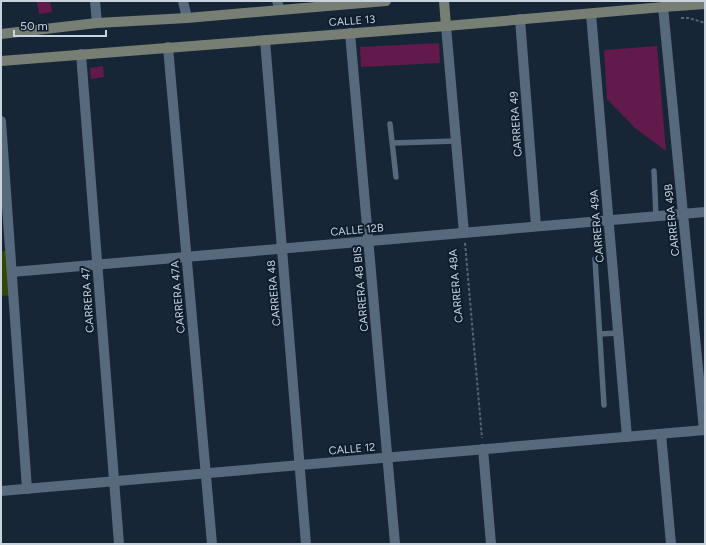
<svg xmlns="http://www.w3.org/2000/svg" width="706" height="545" font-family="Figtree,sans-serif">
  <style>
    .green { fill: #334704 }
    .building { fill: #62194c }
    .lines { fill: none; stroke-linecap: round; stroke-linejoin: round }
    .path { stroke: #576473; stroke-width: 2; stroke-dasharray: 3 2; stroke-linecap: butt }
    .service { stroke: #57697d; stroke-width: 5.5 }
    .minor { stroke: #57697d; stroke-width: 10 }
    .secondary { stroke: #777f75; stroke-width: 10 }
    .labels { text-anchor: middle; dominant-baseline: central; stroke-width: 4; stroke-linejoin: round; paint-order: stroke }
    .street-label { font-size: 11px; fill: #c9d3de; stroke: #0e1d2d }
  </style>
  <rect width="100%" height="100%" fill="#172637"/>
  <polygon class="green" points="1,251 10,251 14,295 1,296"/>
  <g class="building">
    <polygon points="50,1 52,12 39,14 37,2"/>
    <polygon points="439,43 440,63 361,67 360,47"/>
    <polygon points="657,46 666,151 635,128 607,99 604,50"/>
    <polygon points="103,66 104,77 91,79 90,68"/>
  </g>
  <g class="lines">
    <g class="path">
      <polyline points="681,18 689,18 705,23"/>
      <polyline points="465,243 482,438"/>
    </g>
    <g class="service">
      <polyline points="390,124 396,177"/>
      <polyline points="393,143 456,141"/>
      <polyline points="654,171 656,216"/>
      <polyline points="595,259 604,405"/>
      <polyline points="600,334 618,333"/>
    </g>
    <g class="minor">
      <polyline points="95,1 97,23"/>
      <polyline points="183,1 187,18"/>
      <polyline points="277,1 280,10"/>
      <polyline points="663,7 704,430"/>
      <polyline points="591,14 627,437"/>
      <polyline points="520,19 536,226"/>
      <polyline points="446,26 464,233"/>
      <polyline points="350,33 395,544"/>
      <polyline points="265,40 306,544"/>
      <polyline points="168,47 212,544"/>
      <polyline points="81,54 119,544"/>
      <polyline points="1,121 27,489"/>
      <polyline points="12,272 705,212"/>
      <polyline points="661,434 671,544"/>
      <polyline points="483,449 491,544"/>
      <polyline points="1,491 705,430"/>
    </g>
    <g class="secondary">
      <polyline points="444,1 446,26"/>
      <polyline points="1,34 97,23 187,18 386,1"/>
      <polyline points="1,61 446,26 663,7 705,4"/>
    </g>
  </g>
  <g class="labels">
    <g class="street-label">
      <text transform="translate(352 21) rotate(-4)">CALLE 13</text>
      <text transform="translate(516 124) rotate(-94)">CARRERA 49</text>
      <text transform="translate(672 220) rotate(-96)">CARRERA 49B</text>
      <text transform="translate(597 226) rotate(-95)">CARRERA 49A</text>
      <text transform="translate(357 230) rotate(-5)">CALLE 12B</text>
      <text transform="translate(456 286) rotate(-95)">CARRERA 48A</text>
      <text transform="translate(361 289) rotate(-95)">CARRERA 48 BIS</text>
      <text transform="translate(274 293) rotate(-95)">CARRERA 48</text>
      <text transform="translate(178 297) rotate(-95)">CARRERA 47A</text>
      <text transform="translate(88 300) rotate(-94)">CARRERA 47</text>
      <text transform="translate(352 449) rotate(-5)">CALLE 12</text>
    </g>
  </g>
  <rect width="706" height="545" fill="none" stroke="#c9d3de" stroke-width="4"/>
  <path d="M14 30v6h92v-6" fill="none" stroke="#c9d3de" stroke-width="2"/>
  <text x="20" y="30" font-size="12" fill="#c9d3de" stroke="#0e1d2d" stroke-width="3" paint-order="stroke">50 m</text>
</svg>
